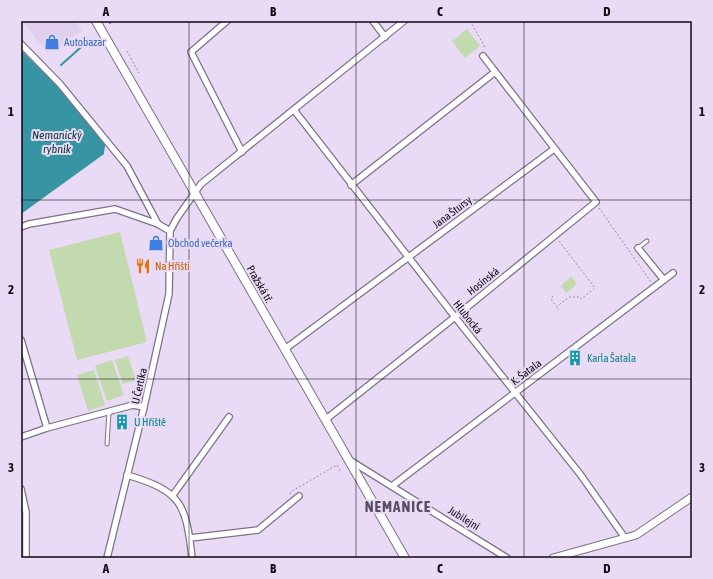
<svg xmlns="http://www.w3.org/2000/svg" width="713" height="579" font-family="'Asap Condensed',sans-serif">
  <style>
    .built { fill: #e1cff0 }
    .green { fill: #c3daaf }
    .water { fill: #3794a2 }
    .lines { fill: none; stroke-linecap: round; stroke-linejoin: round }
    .stream { stroke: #3794a2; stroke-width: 2 }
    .service-casing { stroke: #7e7189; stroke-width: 5 }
    .minor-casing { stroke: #7e7189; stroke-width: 8 }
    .tertiary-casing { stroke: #7e7189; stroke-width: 9 }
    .secondary-casing { stroke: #7e7189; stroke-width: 10 }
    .path { stroke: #958a9e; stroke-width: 1; stroke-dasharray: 2 2; stroke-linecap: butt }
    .service { stroke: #fff; stroke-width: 3 }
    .minor { stroke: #fff; stroke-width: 5.5 }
    .tertiary { stroke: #fff; stroke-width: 7 }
    .secondary { stroke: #fff; stroke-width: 8 }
    .grid { fill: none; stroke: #0e0912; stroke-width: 1; stroke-opacity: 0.55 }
    .labels { text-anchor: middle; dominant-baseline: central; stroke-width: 4; stroke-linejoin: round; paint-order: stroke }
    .shop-label { font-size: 11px; fill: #366cbe; stroke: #e9dbf5; text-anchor: start }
    .street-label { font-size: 11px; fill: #0e0912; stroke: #e9dbf5 }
    .food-label { font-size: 11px; fill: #c56008; stroke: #e9dbf5; text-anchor: start }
    .culture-label { font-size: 11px; fill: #0d838f; stroke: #e9dbf5; text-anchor: start }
    .water-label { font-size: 12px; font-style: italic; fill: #09353b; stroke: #e9dbf5 }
    .district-label { font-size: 15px; font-weight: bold; letter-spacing: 1px; fill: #594d63; stroke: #e9dbf5 }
    .neatline { fill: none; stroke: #0e0912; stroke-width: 1.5 }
    .grid-label { font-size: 13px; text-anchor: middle; font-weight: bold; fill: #0e0912 }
  </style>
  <rect width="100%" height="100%" fill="#e9dbf5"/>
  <polygon class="built" points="23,21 76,21 82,31 47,53"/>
  <g class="green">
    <polygon points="467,29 480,46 465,58 452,41"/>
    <polygon points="120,232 147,342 77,360 49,250"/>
    <polygon points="571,276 577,284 566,293 561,286"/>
    <polygon points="128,356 136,380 123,384 115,360"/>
    <polygon points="112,360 124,395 107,401 95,366"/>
    <polygon points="94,370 105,405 88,411 77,375"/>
  </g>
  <path class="water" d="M21,50C41,70 97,121 105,145C105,148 104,151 104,154L21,214Z"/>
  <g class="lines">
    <g class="stream">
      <polyline points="110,23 110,21"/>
      <polyline points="61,65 88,41"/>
    </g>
    <g class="service-casing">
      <g id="service">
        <polyline points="638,248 647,241"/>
        <polyline points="107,444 109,412"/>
      </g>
    </g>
    <g class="minor-casing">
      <g id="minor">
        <polyline points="227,21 191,52 242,152"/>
        <polyline points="373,21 385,37"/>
        <polyline points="21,44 60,84 127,166 158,224"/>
        <polyline points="294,110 455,317 580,474 625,538"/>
        <polyline points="351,185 495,72"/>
        <polyline points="21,227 29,224 115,209 158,224 170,231"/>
        <polyline points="638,248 664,280"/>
        <polyline points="21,340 47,428"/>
        <polyline points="285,349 554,149"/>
        <polyline points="325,420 455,317 596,202 483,56"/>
        <polyline points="21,437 47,428 133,405 144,407"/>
        <polyline points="351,461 507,558"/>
        <path d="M127,475C181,491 186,503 192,558"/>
        <polyline points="392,486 673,273"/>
        <polyline points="21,489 26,512 26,558"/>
        <polyline points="173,495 229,417"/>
        <polyline points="190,538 258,530 299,496"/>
        <polyline points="107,558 144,407 169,294 170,231 177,218 201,184 404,21"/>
      </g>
    </g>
    <g class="tertiary-casing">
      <polyline id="tertiary" points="553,558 636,535 692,497"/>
    </g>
    <g class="secondary-casing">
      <polyline id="secondary" points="96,21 405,558"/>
    </g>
    <g class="path">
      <polyline points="470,21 484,45 484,49"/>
      <polyline points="127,51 139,73"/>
      <polyline points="599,208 651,282"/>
      <polyline points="559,241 595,288 581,299 579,297 570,297 556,307 560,311"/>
      <polyline points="553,296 551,299 556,306"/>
      <polyline points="290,494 292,491 337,465 340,471"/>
    </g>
    <use href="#service" class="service"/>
    <use href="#minor" class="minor"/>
    <use href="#tertiary" class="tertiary"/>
    <use href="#secondary" class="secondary"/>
  </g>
  <path class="grid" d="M189,21V558M356,21V558M524,21V558M21,200H692M21,379H692"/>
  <defs>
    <g id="shop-bare" transform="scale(1.2)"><path d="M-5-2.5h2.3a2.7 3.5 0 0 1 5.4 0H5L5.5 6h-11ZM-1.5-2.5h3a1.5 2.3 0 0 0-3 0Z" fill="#3f7fe0" stroke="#e9dbf5" stroke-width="2.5" paint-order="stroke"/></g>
    <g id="restaurant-bare" transform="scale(1.2)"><path d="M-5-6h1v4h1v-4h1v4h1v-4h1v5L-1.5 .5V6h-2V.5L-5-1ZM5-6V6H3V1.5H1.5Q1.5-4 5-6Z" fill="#e8710a" stroke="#e9dbf5" stroke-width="2.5" paint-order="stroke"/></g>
    <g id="building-bare" transform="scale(1.2)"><path d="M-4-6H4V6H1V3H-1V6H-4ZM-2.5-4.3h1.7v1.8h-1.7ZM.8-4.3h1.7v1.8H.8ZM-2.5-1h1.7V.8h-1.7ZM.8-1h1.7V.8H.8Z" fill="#0f9aa8" stroke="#e9dbf5" stroke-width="2.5" paint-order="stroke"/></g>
  </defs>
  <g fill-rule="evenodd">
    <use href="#shop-bare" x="52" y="42"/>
    <use href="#shop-bare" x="156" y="243"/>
    <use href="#restaurant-bare" x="143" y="266"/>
    <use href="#building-bare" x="575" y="358"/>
    <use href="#building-bare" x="122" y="422"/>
  </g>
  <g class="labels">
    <g class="shop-label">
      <text x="64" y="42">Autobazar</text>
      <text x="168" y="243">Obchod večerka</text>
    </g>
    <g class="street-label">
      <text transform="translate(452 212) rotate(-37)">Jana Štursy</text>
      <text transform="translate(483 281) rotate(-39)">Hosínská</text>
      <text transform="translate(260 284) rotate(60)">Pražská tř.</text>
      <text transform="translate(468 317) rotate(52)">Hlubocká</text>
      <text transform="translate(526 372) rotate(-37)">K. Šatala</text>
      <text transform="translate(139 386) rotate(-77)">U Čertíka</text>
      <text transform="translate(464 518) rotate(32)">Jubilejní</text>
    </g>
    <g class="food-label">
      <text x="155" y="266">Na Hřišti</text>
    </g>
    <g class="culture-label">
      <text x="587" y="358">Karla Šatala</text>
      <text x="134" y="422">U Hřiště</text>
    </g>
    <g class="water-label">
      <text x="57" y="135">Nemanický<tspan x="57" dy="14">rybník</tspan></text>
    </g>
    <g class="district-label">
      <text x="398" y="506">NEMANICE</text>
    </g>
  </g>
  <rect width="713" height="579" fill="none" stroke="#e9dbf5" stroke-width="44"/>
  <rect x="22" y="22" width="669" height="535" class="neatline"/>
  <g class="grid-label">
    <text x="106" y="16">A</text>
    <text x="273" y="16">B</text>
    <text x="440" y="16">C</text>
    <text x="607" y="16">D</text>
    <text x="11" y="116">1</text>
    <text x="702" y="116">1</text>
    <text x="11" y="294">2</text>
    <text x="702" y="294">2</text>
    <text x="11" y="472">3</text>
    <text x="702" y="472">3</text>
    <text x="106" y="573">A</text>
    <text x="273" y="573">B</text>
    <text x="440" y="573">C</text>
    <text x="607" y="573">D</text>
  </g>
</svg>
